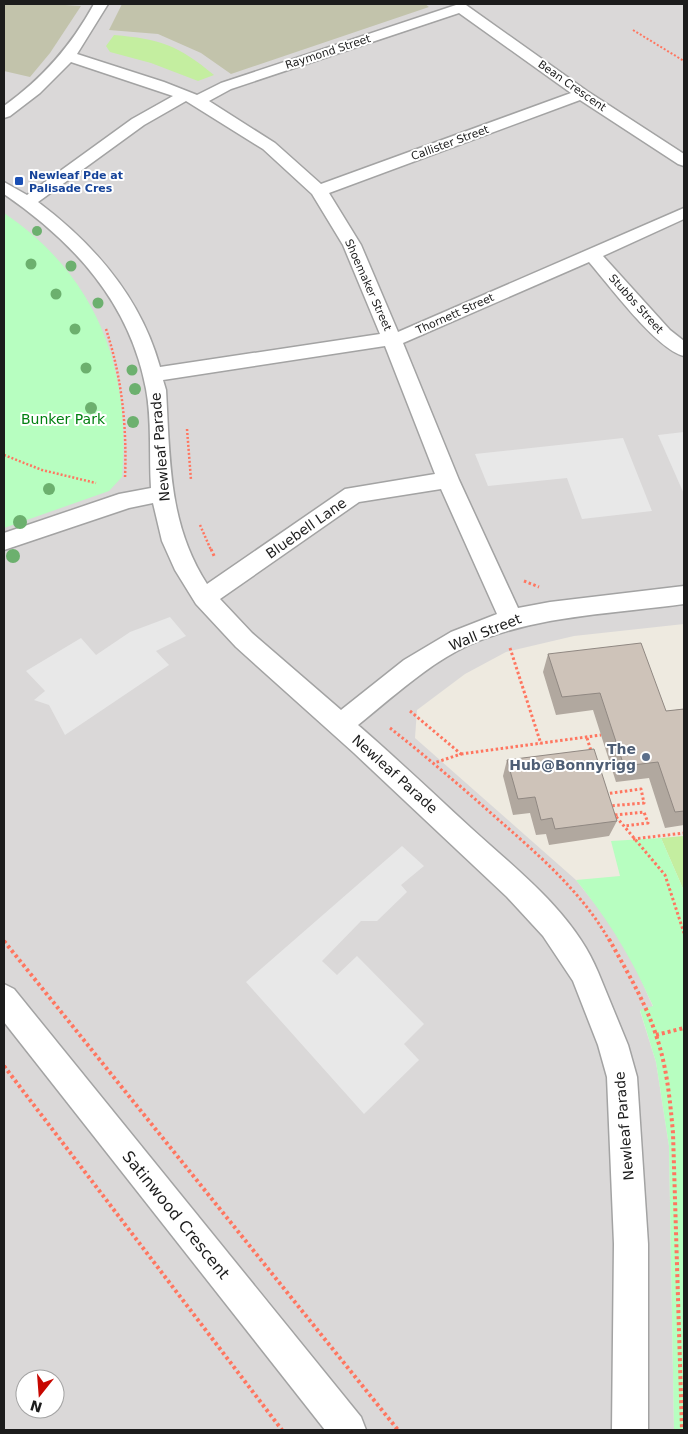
<svg xmlns="http://www.w3.org/2000/svg" width="688" height="1434" font-family="'DejaVu Sans',sans-serif">
  <style>
    .residential { fill: #dad8d8; fill-rule: evenodd }
    .construction { fill: #c2c3ab }
    .grass { fill: #c4eea0 }
    .park { fill: #b7fec0 }
    .parking { fill: #e8e8e8 }
    .lines { fill: none; stroke-linecap: round; stroke-linejoin: round }
    .minor-casing { stroke: #a3a3a3; stroke-width: 3 }
    .path-far3 { stroke: #ff7660; stroke-width: 2; stroke-dasharray: 2 2; stroke-linecap: butt }
    .path-far2 { stroke: #ff7660; stroke-width: 2.5; stroke-dasharray: 2 2; stroke-linecap: butt }
    .path-far1 { stroke: #ff7660; stroke-width: 3; stroke-dasharray: 2.5 2.5; stroke-linecap: butt }
    .path { stroke: #ff7660; stroke-width: 4; stroke-dasharray: 3 3; stroke-linecap: butt }
    .minor { fill: #fff; fill-rule: evenodd }
    .tree { fill: #6cb06e }
    .wall { fill: #b1a89f }
    .building { fill: #cec3b9; stroke: #908882 }
    .transit-dot { fill: #1a4fb4; stroke: #fff; stroke-width: 2 }
    .service-dot { fill: #5c6f8a; stroke: #fff; stroke-width: 2 }
    .labels { text-anchor: middle; dominant-baseline: central; stroke-width: 4; stroke-linejoin: round; paint-order: stroke }
    .far-street-label { font-size: 11px; fill: #1c1c1c; stroke: #fff }
    .far-transit-label { font-size: 11px; font-weight: bold; fill: #164399; stroke: #fff; text-anchor: start }
    .park-label { font-size: 14px; fill: #028111; stroke: #fff }
    .street-label { font-size: 14px; fill: #1c1c1c; stroke: #fff }
    .service-label { font-size: 14px; font-weight: bold; fill: #4e5e75; stroke: #fff; text-anchor: end }
    .near-street-label { font-size: 16px; fill: #1c1c1c; stroke: #fff }
  </style>
  <rect width="100%" height="100%" fill="#eeeae0"/>
  <path class="residential" d="M4,4H684V624L574,636L506,652L465,674L417,710L415,738L576,880L607,919L633,961L653,1007L640,1011L656,1062L669,1146L674,1430H4ZM25,1379H55V1409H25Z"/>
  <g class="construction">
    <polygon points="4,4 49,4 81,6 50,53 30,77 4,71"/>
    <polygon points="122,4 425,4 429,7 231,74 201,53 158,34 109,30"/>
  </g>
  <g class="grass">
    <path d="M114,35C160,39 178,45 214,75L198,81L151,63L110,52L106,46Z"/>
    <polygon points="684,836 684,891 661,838"/>
  </g>
  <g class="park">
    <path d="M4,213C97,276 131,368 122,477L109,491L4,528Z"/>
    <path d="M661,838L684,891V1430H674L669,1146L656,1062L640,1010L653,1006C631,957 610,922 576,880L620,876L611,841Z"/>
  </g>
  <g class="parking">
    <polygon points="684,432 684,494 658,435"/>
    <polygon points="623,438 652,511 582,519 567,478 488,486 475,454"/>
    <polygon points="170,617 186,636 156,651 169,665 65,735 49,705 34,700 45,691 26,671 81,638 96,655 130,632"/>
    <polygon points="402,846 424,866 401,885 407,892 377,921 361,921 322,961 337,975 357,956 424,1024 404,1044 419,1060 364,1114 246,982"/>
  </g>
  <g class="lines">
    <g class="minor-casing">
      <g id="minor">
        <path d="M94,4H108L77,54L164,82L197,95L221,83L456,5H466L587,91L684,154V166L678,164L580,100L329,193L361,245L398,332L684,208V219L603,256L670,330L684,341V356C657,350 609,285 589,262L403,343L459,480L518,608L550,602L684,586V604C612,614 536,615 469,645C428,664 393,697 358,725C396,758 433,793 471,828C517,870 574,913 598,972L628,1045L637,1077L648,1244V1430H612L614,1244L607,1077L598,1045L573,981L543,936L507,897L354,753L236,647L196,604L175,570L162,541L153,503L129,508L4,550V533L119,494L151,488C149,456 152,420 146,389C130,303 74,242 4,194V182L27,195L132,119L173,96L71,62L40,93L10,116L4,118V106C43,78 71,46 94,4ZM459,13L571,93L321,184L275,143L209,101L231,89ZM186,101L263,149L312,194L343,245L380,334L160,367C141,298 95,245 38,202L144,125ZM385,346L435,474L345,489L207,584C168,524 170,459 166,390L163,380ZM441,489L497,614L451,632L404,660L341,710L252,633L220,599L359,502Z"/>
        <polygon points="4,984 14,989 361,1417 366,1430 325,1430 4,1022"/>
      </g>
    </g>
    <polyline class="path-far3" points="633,30 684,61"/>
    <g class="path-far2">
      <path d="M106,329C122,378 127,426 125,478"/>
      <polyline points="187,429 191,480"/>
      <polyline points="4,455 42,470 96,483"/>
      <polyline points="200,525 211,550"/>
    </g>
    <g class="path-far1">
      <polyline points="211,549 215,558"/>
      <polyline points="524,581 539,587"/>
      <polyline points="510,648 541,744"/>
      <polyline points="410,711 461,754 434,763"/>
      <path d="M390,728C428,758 465,790 501,822C541,857 583,894 609,940"/>
      <polyline points="587,738 591,751"/>
      <polyline points="461,754 601,735"/>
      <polyline points="605,794 641,789 644,803 609,806"/>
      <polyline points="613,813 665,875 684,933"/>
      <polyline points="615,815 644,812 648,823 624,826"/>
      <polyline points="633,839 684,833"/>
    </g>
    <g class="path">
      <path d="M609,939C626,970 645,1001 656,1035C667,1067 670,1100 673,1133L682,1430"/>
      <polyline points="4,941 398,1430"/>
      <polyline points="656,1035 684,1028"/>
      <polyline points="4,1066 282,1430"/>
    </g>
    <use href="#minor" class="minor"/>
  </g>
  <g class="tree">
    <circle cx="37" cy="231" r="5"/>
    <circle cx="31" cy="264" r="5.5"/>
    <circle cx="71" cy="266" r="5.5"/>
    <circle cx="56" cy="294" r="5.5"/>
    <circle cx="98" cy="303" r="5.5"/>
    <circle cx="75" cy="329" r="5.5"/>
    <circle cx="86" cy="368" r="5.5"/>
    <circle cx="132" cy="370" r="5.5"/>
    <circle cx="135" cy="389" r="6"/>
    <circle cx="91" cy="408" r="6"/>
    <circle cx="133" cy="422" r="6"/>
    <circle cx="49" cy="489" r="6"/>
    <circle cx="20" cy="522" r="7"/>
    <circle cx="13" cy="556" r="7"/>
  </g>
  <g class="wall">
    <polygon points="548,654 666,711 684,709 684,825 665,828 649,778 616,782 593,710 556,715 543,672"/>
    <polygon points="507,760 617,821 609,836 549,845 546,834 536,835 530,813 513,815 503,776"/>
  </g>
  <g class="building">
    <polygon points="641,643 666,711 684,709 684,811 675,812 658,762 624,766 600,693 562,697 548,654"/>
    <polygon points="594,749 617,821 555,829 552,818 541,820 535,797 518,799 507,760"/>
  </g>
  <rect class="transit-dot" x="14" y="176" width="10" height="10" rx="2.5"/>
  <circle class="service-dot" cx="646" cy="757" r="5"/>
  <g class="labels">
    <g class="far-street-label">
      <text transform="translate(328 52) rotate(-18)">Raymond Street</text>
      <text transform="translate(572 86) rotate(35)">Bean Crescent</text>
      <text transform="translate(450 143) rotate(-20)">Callister Street</text>
      <text transform="translate(368 285) rotate(66)">Shoemaker Street</text>
      <text transform="translate(636 304) rotate(48)">Stubbs Street</text>
      <text transform="translate(455 314) rotate(-24)">Thornett Street</text>
    </g>
    <g class="far-transit-label">
      <text x="29" y="175">Newleaf Pde at<tspan x="29" dy="13">Palisade Cres</tspan></text>
    </g>
    <g class="park-label">
      <text x="63" y="419">Bunker Park</text>
    </g>
    <g class="street-label">
      <text transform="translate(160 447) rotate(-95)">Newleaf Parade</text>
      <text transform="translate(306 528) rotate(-35)">Bluebell Lane</text>
      <text transform="translate(485 632) rotate(-22)">Wall Street</text>
      <text transform="translate(395 774) rotate(42)">Newleaf Parade</text>
      <text transform="translate(624 1126) rotate(-95)">Newleaf Parade</text>
    </g>
    <g class="service-label">
      <text x="636" y="749">The<tspan x="636" dy="16">Hub@Bonnyrigg</tspan></text>
    </g>
    <g class="near-street-label">
      <text transform="translate(176 1215) rotate(51)">Satinwood Crescent</text>
    </g>
  </g>
  <rect width="688" height="1434" fill="none" stroke="#1c1c1c" stroke-width="10"/>
  <g transform="translate(40 1394) rotate(197)"><circle r="24" fill="#ffffff" stroke="#a4a4a4"/>
  <path d="M0-4L9 19L0 12L-9 19Z" fill="#c70700"/>
  <text y="-8" font-size="14" font-weight="bold" text-anchor="middle" fill="#1c1c1c">N</text>
  </g>
</svg>
